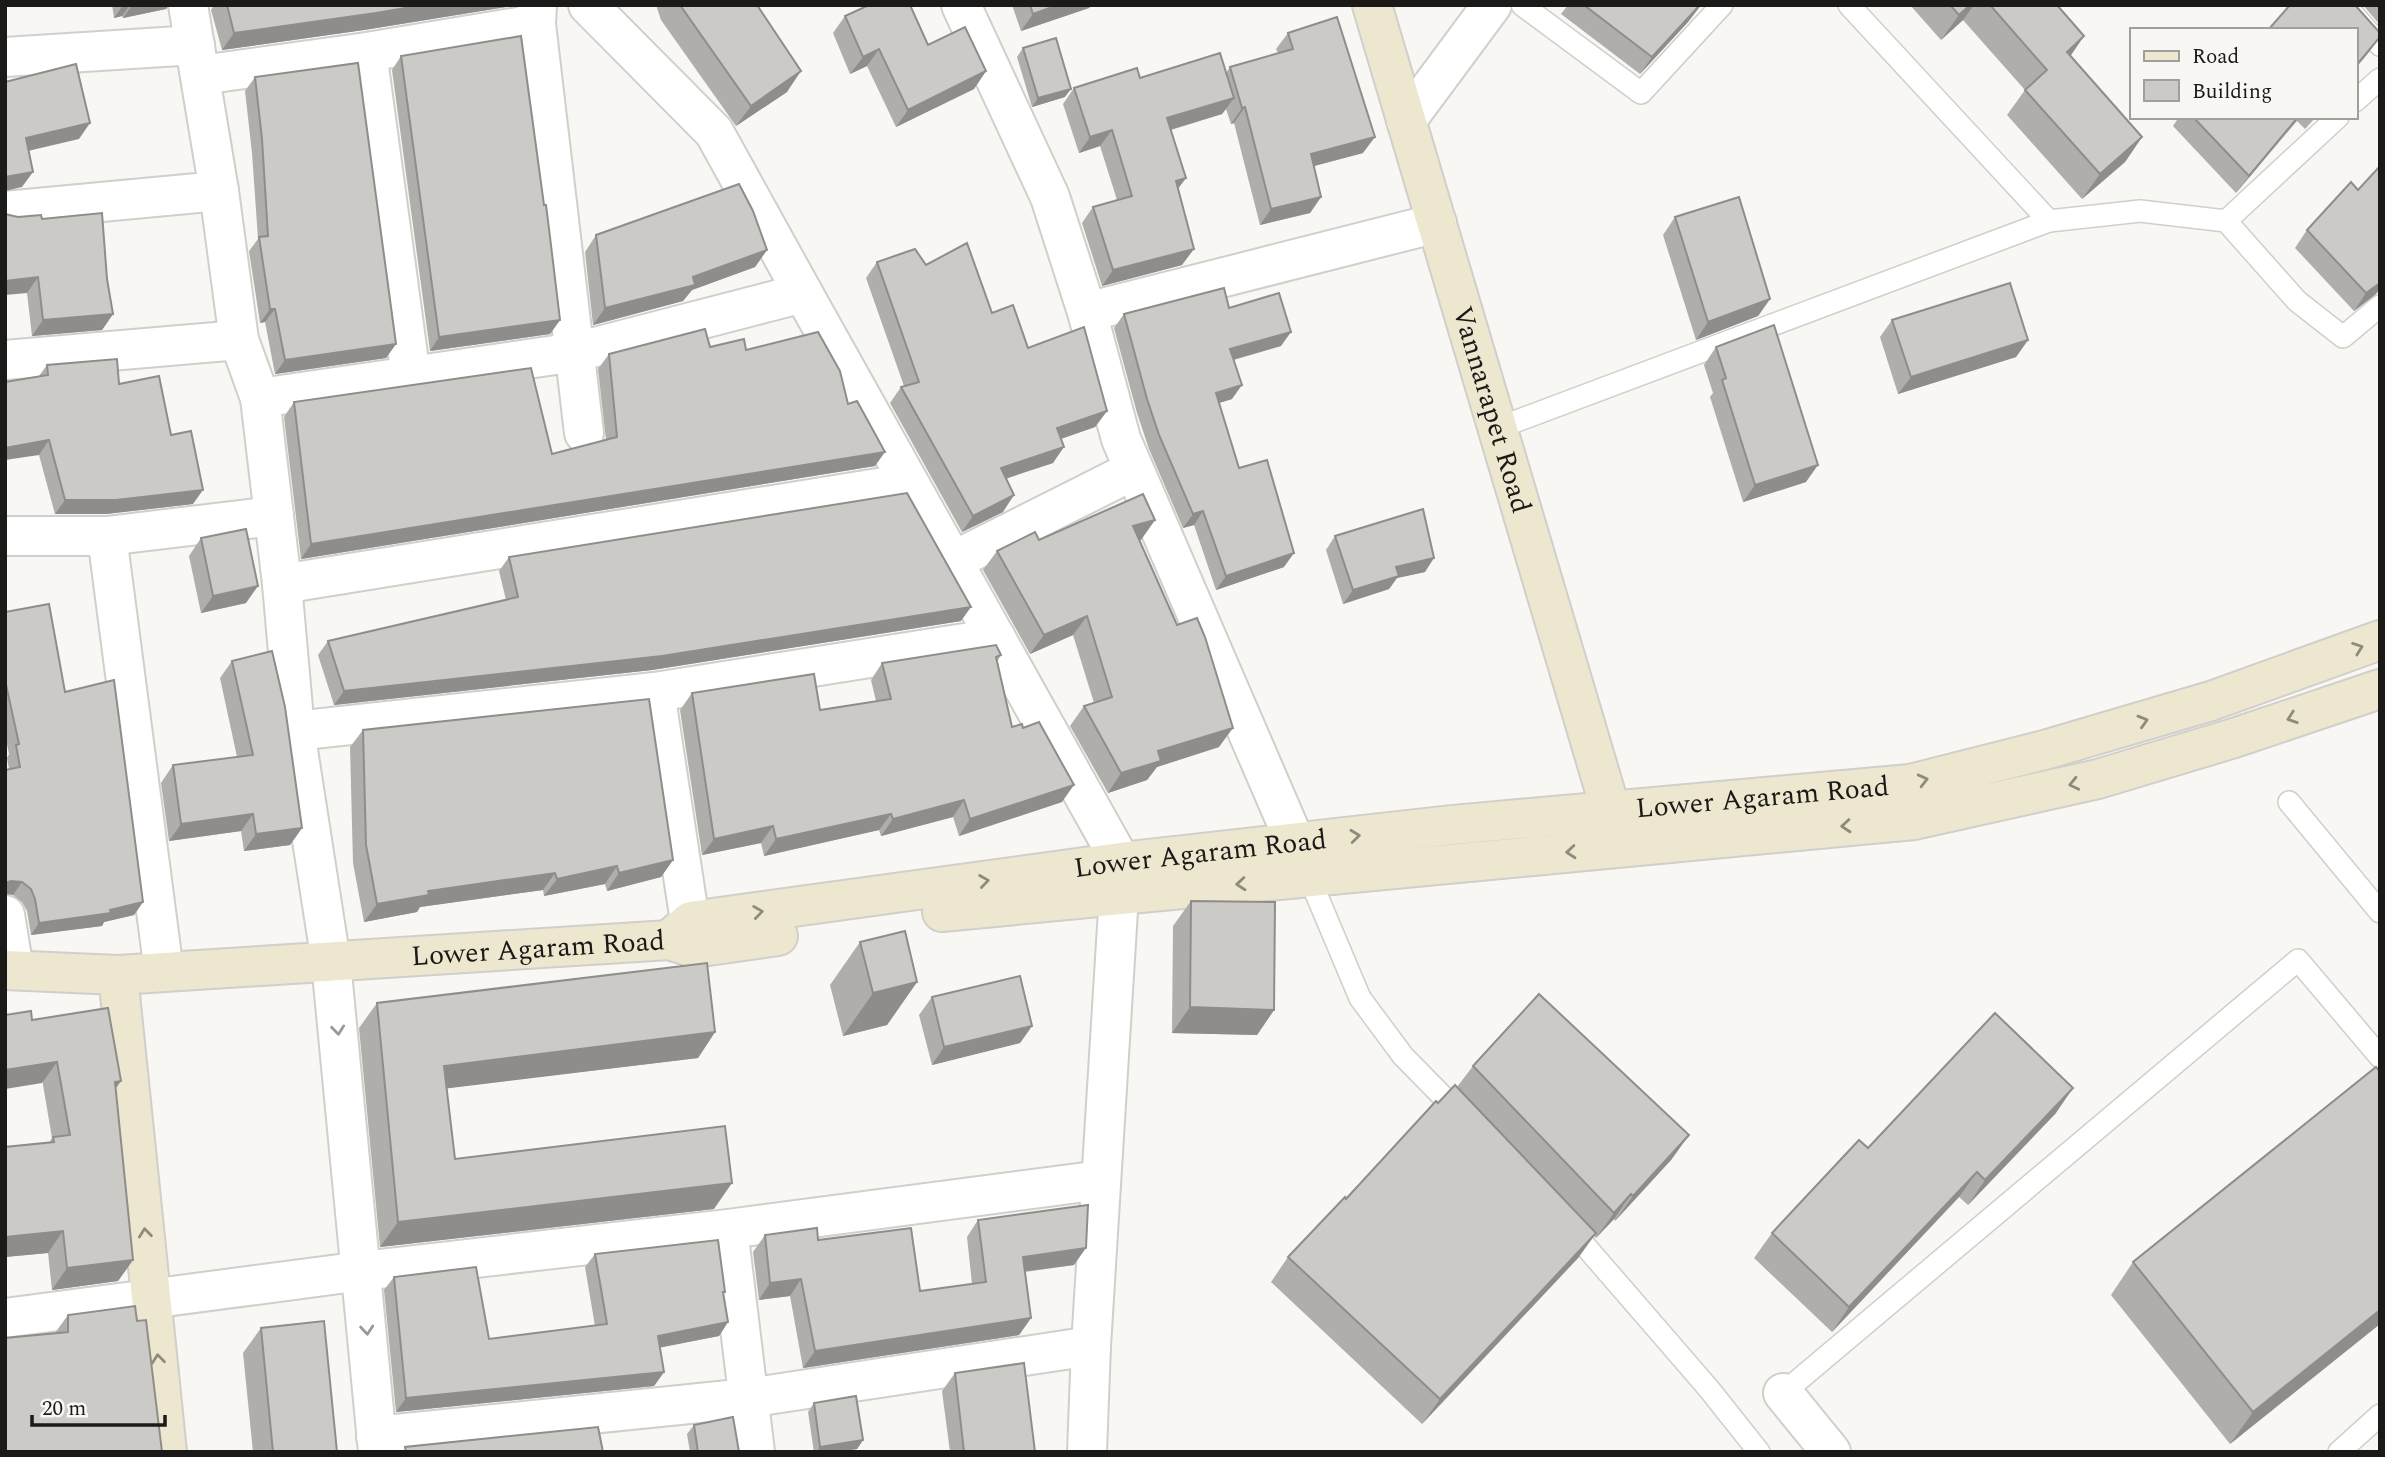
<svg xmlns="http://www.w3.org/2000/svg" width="2385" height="1457" font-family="Spectral,serif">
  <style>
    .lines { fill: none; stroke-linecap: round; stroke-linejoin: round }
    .lane-casing { stroke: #d0cfcb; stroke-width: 24 }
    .street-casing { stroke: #d0cfcb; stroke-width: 42 }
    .secondary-casing { stroke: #d0cfcb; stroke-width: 42 }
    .lane { stroke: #fff; stroke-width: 21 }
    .street { stroke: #fff; stroke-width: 38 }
    .secondary { stroke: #ede7cf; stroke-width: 38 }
    .wall { fill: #afaeaa }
    .shaded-wall { fill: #8e8d8b }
    .building { fill: #cbcac6; stroke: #8e8d8b; stroke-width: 2 }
    .oneway { stroke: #8e8b7d }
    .oneway2 { stroke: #989898 }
    .labels { text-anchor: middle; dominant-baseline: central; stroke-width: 5; stroke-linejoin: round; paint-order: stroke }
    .street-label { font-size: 28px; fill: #1b1a19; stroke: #f8f7f3 }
  </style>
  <rect width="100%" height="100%" fill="#f8f7f3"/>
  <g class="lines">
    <g class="lane-casing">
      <g id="lane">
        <polyline points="1522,5 1641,93 1722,5"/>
        <polyline points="1849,5 2049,221"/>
        <polyline points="2345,5 2380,45"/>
        <polyline points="2355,101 2380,79"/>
        <polyline points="2226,221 2338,117"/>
        <polyline points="1498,428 2049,221 2140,211 2226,221 2297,301 2343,337 2380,306"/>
        <polyline points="2289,802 2380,912"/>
        <polyline points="1309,877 1360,998 1403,1056 1463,1117"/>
        <polyline points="1568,1226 1709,1389 1759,1452"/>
        <polyline points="1783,1393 2298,960 2380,1057"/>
        <polyline points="2339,1452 2380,1415"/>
      </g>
    </g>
    <g class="street-casing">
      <g id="street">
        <polyline points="188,5 219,191 239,340 260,398 282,584 295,731 331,962 378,1452"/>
        <polyline points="537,5 536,24 584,433"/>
        <polyline points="961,5 1050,197 1087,312 1121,439 1295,842"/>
        <polyline points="367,52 411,377"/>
        <polyline points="5,57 195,45"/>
        <polyline points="201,75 367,52 536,24"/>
        <polyline points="1406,121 1492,5"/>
        <polyline points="5,211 219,191"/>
        <polyline points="803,293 1121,862 1091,1346 1087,1452"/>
        <polyline points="1087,312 1437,223"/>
        <polyline points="5,360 239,340"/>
        <polyline points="260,398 576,352 803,293 714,132 588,5"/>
        <polyline points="5,536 107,536 274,516"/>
        <polyline points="107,536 164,972"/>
        <polyline points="953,561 1134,470"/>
        <polyline points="282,584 909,483"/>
        <polyline points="655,692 694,948"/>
        <polyline points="295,731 655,692 996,638"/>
        <polyline points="5,915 14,970"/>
        <polyline points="728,1229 755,1452"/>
        <polyline points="5,1318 362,1271 728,1229 1101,1180"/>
        <polyline points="1783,1393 1831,1452"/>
        <polyline points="376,1436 748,1398 1091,1346"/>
      </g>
    </g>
    <g class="secondary-casing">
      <g id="secondary">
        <path id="s1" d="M1372,5L1618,835"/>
        <polyline points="942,912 1914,820 2098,779 2231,739 2380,689"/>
        <polyline points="669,940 694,948 778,936"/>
        <path id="s2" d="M5,970L118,975L669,940L691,921L1121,862L1452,825L1910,784L2048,749L2211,701L2380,640"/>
        <polyline points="118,975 167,1452"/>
      </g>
    </g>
    <use href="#lane" class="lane"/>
    <use href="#street" class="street"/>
    <use href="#secondary" class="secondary"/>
  </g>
  <g class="wall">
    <polygon points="112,5 169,5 166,9 123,18 122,16 114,18"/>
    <polygon points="214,5 507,5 506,7 364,30 222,50 211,10"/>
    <polygon points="656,5 757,5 787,92 736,126 661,20"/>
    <polygon points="1012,5 1091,5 1089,8 1021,31"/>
    <polygon points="1568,5 1701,5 1688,22 1640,74 1561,14"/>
    <polygon points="1910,5 2057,5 2084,36 2070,56 2142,137 2125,162 2082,199 2007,115 2025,90 1963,20 1941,40"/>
    <polygon points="2363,5 2380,5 2380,25"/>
    <polygon points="845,16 928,45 986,71 974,89 896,127 867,66 850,74 833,33"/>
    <polygon points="1288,33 1363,153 1314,166 1321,197 1310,213 1260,225 1234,123 1231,124 1226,109 1222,114 1171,130 1186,178 1178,188 1182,265 1102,286 1082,223 1093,207 1117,200 1100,146 1079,153 1063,104 1074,88 1140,78 1226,73 1230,67 1278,53 1276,49"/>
    <polygon points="1023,48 1065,97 1032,107 1017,57"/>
    <polygon points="401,56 560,320 550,334 430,351 392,70"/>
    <polygon points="255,77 396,344 386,358 275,374 265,322 260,323 249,251 258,239 252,153 245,91"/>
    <polygon points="2179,117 2316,117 2305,129 2297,121 2236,193 2173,126"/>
    <polygon points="6,215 18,217 42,219 107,279 113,314 102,330 32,336 27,293"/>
    <polygon points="1675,217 1770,299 1758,316 1696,340 1663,235"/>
    <polygon points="2307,230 2376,294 2354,311 2295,248"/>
    <polygon points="596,235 767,250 755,267 692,290 683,301 593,325 585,252"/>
    <polygon points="877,262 926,265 992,313 1028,348 1107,411 1095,427 1061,439 1053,463 1006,478 1003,512 962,532 890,403 901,387 904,386 866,278"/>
    <polygon points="1229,308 1281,346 1234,360 1232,399 1219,403 1239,468 1284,567 1216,590 1194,525 1183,528 1149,449 1137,413 1114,328 1124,314"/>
    <polygon points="1892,320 2028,340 2016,357 1898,394 1880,337"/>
    <polygon points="710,347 746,350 848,404 875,466 301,559 284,417 294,402 552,454 606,440 598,369 609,354"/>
    <polygon points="1716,347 1806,482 1743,502 1710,397 1713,393 1704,365"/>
    <polygon points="47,365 119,384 171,435 193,504 106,514 55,514 39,455 39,376"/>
    <polygon points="1155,520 1139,540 1219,747 1157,767 1147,780 1108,793 1070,726 1084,706 1094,703 1073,635 1030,654 983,570 997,551 1039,540"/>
    <polygon points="1335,536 1425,572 1397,578 1389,589 1343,604 1326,550"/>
    <polygon points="201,538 246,603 201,613 189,556"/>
    <polygon points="509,557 961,621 652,670 334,705 318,655 328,641 506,600 499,571"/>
    <polygon points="5,612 65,692 143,902 134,915 104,922 102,926 31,935 27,911 22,902 13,895 9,769 7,758 9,754 5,735"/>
    <polygon points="1001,655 997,662 1012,727 1023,728 1062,802 959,836 953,817 881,836 879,830 764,856 761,843 702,855 680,710 692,693 820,710 876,701 871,680 882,663"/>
    <polygon points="232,661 302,828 290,845 244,851 241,831 169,841 161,783 173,765 237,757 220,678"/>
    <polygon points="363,730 673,860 661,877 607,891 605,884 544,896 543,890 420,907 417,912 364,922 353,863 350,747"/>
    <polygon points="1191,901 1274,1010 1257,1035 1172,1033 1173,926"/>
    <polygon points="860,942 917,982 887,1025 843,1036 830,985"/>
    <polygon points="932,997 1032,1026 1020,1043 932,1065 919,1015"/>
    <polygon points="377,1003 715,1032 698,1058 446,1088 455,1159 714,1209 380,1247 359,1028"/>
    <polygon points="32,1020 115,1090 133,1260 118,1281 52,1290 48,1253 5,1257 5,1147 49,1143 52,1138"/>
    <polygon points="1473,1066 1689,1135 1671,1160 1615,1221 1614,1219 1596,1238 1594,1236 1578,1258 1422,1424 1271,1282 1288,1257 1438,1103 1457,1087"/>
    <polygon points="2380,1072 2380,1324 2230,1444 2111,1295 2133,1262"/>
    <polygon points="2056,1113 1968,1205 1959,1197 1832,1332 1754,1258 1772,1233 1868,1148"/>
    <polygon points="978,1220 1074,1265 1025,1272 1031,1318 1019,1335 803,1368 790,1296 759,1300 753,1252 765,1235 818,1240 920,1291 972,1284 967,1237"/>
    <polygon points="595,1254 725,1292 723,1295 728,1322 719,1336 660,1347 664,1372 654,1386 396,1412 384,1290 394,1277 489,1339 595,1326 585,1267"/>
    <polygon points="68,1315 137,1321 55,1333"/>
    <polygon points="261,1328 337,1452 253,1452 243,1353"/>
    <polygon points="955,1373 1035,1452 950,1452 942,1391"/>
    <polygon points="814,1403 863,1440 857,1449 839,1452 814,1452 808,1412"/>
    <polygon points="694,1425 739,1452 690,1452 687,1434"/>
  </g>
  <g class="shaded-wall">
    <polygon points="123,5 130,5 122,16 114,18"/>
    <polygon points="132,5 169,5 166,9 123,18"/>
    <polygon points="423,5 507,5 506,7 364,30 222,50 234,33"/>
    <polygon points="1058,5 1091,5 1089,8 1021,31 1033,14"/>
    <polygon points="1700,5 1701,5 1688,22 1640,74 1652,57"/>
    <polygon points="1970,5 1974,5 1963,20 1941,40 1959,15"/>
    <polygon points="2084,36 2067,61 2067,52"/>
    <polygon points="2380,37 2369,52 2355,69 2355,67"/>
    <polygon points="879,49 867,66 850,74 863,57"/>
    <polygon points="801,71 787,92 736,126 751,106"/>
    <polygon points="986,71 974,89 896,127 908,110"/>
    <polygon points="1071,89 1065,97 1032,107 1038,98"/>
    <polygon points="1234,98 1222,114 1156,134 1167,118"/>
    <polygon points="1245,107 1234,123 1231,124 1242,108"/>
    <polygon points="2298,117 2299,117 2236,193 2249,176"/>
    <polygon points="90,123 79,139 15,154 26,138"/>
    <polygon points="1112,130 1100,146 1079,153 1090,137"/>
    <polygon points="1375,137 1363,153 1299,170 1311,154"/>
    <polygon points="2142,137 2125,162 2082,199 2100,174"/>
    <polygon points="33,172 22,187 5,191 5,177"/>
    <polygon points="1186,178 1174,194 1176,181"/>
    <polygon points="1321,197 1310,213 1260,225 1271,209"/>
    <polygon points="1194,249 1182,265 1102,286 1113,270"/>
    <polygon points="767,250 755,267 692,290 683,301 593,325 605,308"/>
    <polygon points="38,277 27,293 5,295 5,281"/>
    <polygon points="2380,283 2380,289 2376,294 2354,311 2366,293"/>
    <polygon points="1770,299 1758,316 1696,340 1708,322"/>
    <polygon points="270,309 275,309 265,322 260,323"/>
    <polygon points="113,314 102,330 32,336 43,320"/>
    <polygon points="560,320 550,334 430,351 439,337"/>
    <polygon points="1291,332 1281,346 1221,363 1230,349"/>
    <polygon points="2028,340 2016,357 1898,394 1911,377"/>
    <polygon points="396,344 386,358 275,374 285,360"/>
    <polygon points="1242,385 1232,399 1206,407 1216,393"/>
    <polygon points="1107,411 1095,427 1046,444 1057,428"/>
    <polygon points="49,440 39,455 5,460 5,448"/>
    <polygon points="1064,447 1053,463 990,484 1001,468"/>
    <polygon points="885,452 875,466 301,559 311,544"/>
    <polygon points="1818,465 1806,482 1743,502 1755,485"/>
    <polygon points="203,490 193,504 106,514 55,514 65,500"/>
    <polygon points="1014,495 1003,512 962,532 973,516"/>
    <polygon points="1203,511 1194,525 1183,528 1193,514"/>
    <polygon points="1155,520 1141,540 1120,546 1133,526"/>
    <polygon points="1294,553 1284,567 1216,590 1226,576"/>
    <polygon points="1434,558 1425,572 1397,578 1389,589 1343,604 1353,590 1396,567"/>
    <polygon points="258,586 246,603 201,613 213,596"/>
    <polygon points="971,607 961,621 652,670 334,705 344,691"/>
    <polygon points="1087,616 1073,635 1030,654 1044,635"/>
    <polygon points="1233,728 1219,747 1157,767 1147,780 1108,793 1121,773 1158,751"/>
    <polygon points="1074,785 1062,802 959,836 970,819"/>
    <polygon points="964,800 953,817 881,836 893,819"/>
    <polygon points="253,814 241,831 169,841 181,824"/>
    <polygon points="891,814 879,830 764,856 776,839"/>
    <polygon points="773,826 761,843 702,855 714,839"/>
    <polygon points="302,828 290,845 244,851 256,834"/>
    <polygon points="673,860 661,877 607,891 619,873"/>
    <polygon points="617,866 605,884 544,896 557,879"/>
    <polygon points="555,873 543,890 420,907 417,912 364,922 377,904 428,891"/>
    <polygon points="11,881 22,882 13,895 5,894 5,883"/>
    <polygon points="143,902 134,915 104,922 102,926 31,935 39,923 110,910"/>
    <polygon points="917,982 887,1025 843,1036 873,993"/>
    <polygon points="1190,1007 1274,1010 1257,1035 1172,1033"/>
    <polygon points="1032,1026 1020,1043 932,1065 944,1047"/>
    <polygon points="715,1032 698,1058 426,1091 444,1066"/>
    <polygon points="57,1062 42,1083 5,1089 5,1070"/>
    <polygon points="121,1081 106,1102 115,1082"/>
    <polygon points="2073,1088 2056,1113 1968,1205 1985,1180"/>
    <polygon points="1689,1135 1671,1160 1615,1221 1633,1196"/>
    <polygon points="1977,1172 1959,1197 1832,1332 1849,1307"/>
    <polygon points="732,1183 714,1209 380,1247 398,1222"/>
    <polygon points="1631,1194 1614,1219 1596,1238 1614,1213"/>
    <polygon points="63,1231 48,1253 5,1257 5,1237"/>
    <polygon points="1596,1233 1578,1258 1422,1424 1440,1399"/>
    <polygon points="1086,1248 1074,1265 1011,1273 1023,1257"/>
    <polygon points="133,1260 118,1281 52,1290 67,1268"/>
    <polygon points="801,1279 790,1296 759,1300 770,1283"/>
    <polygon points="2380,1310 2380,1324 2230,1444 2253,1412"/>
    <polygon points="1031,1318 1019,1335 803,1368 815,1351"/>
    <polygon points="728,1322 719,1336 648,1350 658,1336"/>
    <polygon points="664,1372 654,1386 396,1412 406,1398"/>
    <polygon points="863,1440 857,1449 839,1452 817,1452 820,1447"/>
  </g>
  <g class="building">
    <polygon points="227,5 423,5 376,13 234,33"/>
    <polygon points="680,5 757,5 801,71 751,106"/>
    <polygon points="869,5 910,5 928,45 965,27 986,71 908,110 879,49 863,57 845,16"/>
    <polygon points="1030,5 1058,5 1033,14"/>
    <polygon points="1584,5 1700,5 1652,57"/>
    <polygon points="1950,5 1970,5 1959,15"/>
    <polygon points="1990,5 2057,5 2084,36 2067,52 2142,137 2100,174 2025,90 2047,70"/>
    <polygon points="2290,5 2355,5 2380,33 2380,37 2355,67 2355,30 2268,30"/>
    <polygon points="1337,17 1375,137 1311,154 1321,197 1271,209 1245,107 1242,108 1230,67 1293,49 1288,33"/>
    <polygon points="521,36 544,205 546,205 550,237 560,320 439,337 401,56"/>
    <polygon points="1056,38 1071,89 1038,98 1023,48"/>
    <polygon points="1220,53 1234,98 1167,118 1186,178 1176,181 1194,249 1113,270 1093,207 1132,196 1112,130 1090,137 1074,88 1137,68 1140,78"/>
    <polygon points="358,63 396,344 285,360 275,309 270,309 259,237 268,236 262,139 255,77"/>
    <polygon points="76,64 90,123 26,138 33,172 5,177 5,82"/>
    <polygon points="2193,117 2298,117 2249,176"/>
    <polygon points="2380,166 2380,283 2366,293 2307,230 2351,182 2358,190"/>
    <polygon points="739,184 753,211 767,250 693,277 695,285 605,308 596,235"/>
    <polygon points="1739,197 1770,299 1708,322 1675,217"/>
    <polygon points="102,213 107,279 113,314 43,320 38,277 5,281 5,214 18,217 41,215 42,219"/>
    <polygon points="967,243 992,313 1013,305 1028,348 1084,327 1107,411 1057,428 1064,447 1001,468 1014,495 973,516 901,387 919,382 877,262 915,249 926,265"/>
    <polygon points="2010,283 2028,340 1911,377 1892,320"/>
    <polygon points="1224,288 1229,308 1279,293 1291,332 1230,349 1242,385 1216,393 1239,468 1267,460 1294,553 1226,576 1203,511 1193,514 1159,435 1147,399 1124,314"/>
    <polygon points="1774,325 1818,465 1755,485 1722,380 1726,378 1716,347"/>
    <polygon points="705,329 710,347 744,339 746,350 818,332 840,371 848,404 857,401 885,452 311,544 294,402 531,368 552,454 617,437 609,354"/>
    <polygon points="117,359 119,384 159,376 171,435 191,431 203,490 116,500 65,500 49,440 5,448 5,382 48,375 47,365"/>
    <polygon points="907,493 971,607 662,656 344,691 328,641 518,597 509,557"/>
    <polygon points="1143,494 1155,520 1133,526 1177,625 1197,618 1205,637 1233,728 1158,751 1161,761 1121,773 1084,706 1112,697 1087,616 1044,635 997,551 1035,532 1039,540"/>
    <polygon points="1423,509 1434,558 1396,567 1399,576 1353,590 1335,536"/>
    <polygon points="246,529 258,586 213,596 201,538"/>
    <polygon points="49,604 65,692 114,680 143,902 110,910 111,913 39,923 35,899 31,889 22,882 11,881 5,883 5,770 20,767 16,745 19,744 5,680 5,612"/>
    <polygon points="996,645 1001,655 996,657 1012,727 1022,724 1023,728 1039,722 1074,785 970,819 964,800 893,819 891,814 776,839 773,826 714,839 692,693 814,674 820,710 891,699 882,663"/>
    <polygon points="272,651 285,707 302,828 256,834 253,814 181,824 173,765 253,755 232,661"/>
    <polygon points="649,699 673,860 619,873 617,866 557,879 555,873 428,891 429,895 377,904 366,845 363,730"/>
    <polygon points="1191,901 1275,902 1274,1010 1190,1007"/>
    <polygon points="905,931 917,982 873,993 860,942"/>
    <polygon points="707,963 715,1032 444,1066 455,1159 725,1126 732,1183 398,1222 377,1003"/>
    <polygon points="1020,976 1032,1026 944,1047 932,997"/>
    <polygon points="1539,994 1689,1135 1633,1196 1631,1194 1614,1213 1473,1066"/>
    <polygon points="108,1008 121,1081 115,1082 133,1260 67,1268 63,1231 5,1237 5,1147 54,1142 53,1137 70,1135 57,1062 5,1070 5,1015 31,1011 32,1020"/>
    <polygon points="1995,1013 2073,1088 1985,1180 1977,1172 1849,1307 1772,1233 1859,1140 1868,1148"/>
    <polygon points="2376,1067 2380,1072 2380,1310 2253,1412 2133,1262"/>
    <polygon points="1455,1085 1596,1233 1440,1399 1288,1257 1345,1197 1346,1199 1436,1101 1438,1103"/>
    <polygon points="1088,1205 1086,1248 1023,1257 1031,1318 815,1351 801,1279 770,1283 765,1235 817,1228 818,1240 911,1228 920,1291 986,1282 978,1220"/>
    <polygon points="718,1240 725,1292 723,1292 728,1322 658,1336 664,1372 406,1398 394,1277 476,1267 489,1339 607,1324 595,1254"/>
    <polygon points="135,1306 137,1321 146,1320 162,1452 5,1452 5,1338 68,1332 68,1315"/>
    <polygon points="324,1321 337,1452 273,1452 261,1328"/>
    <polygon points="1024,1363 1035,1452 964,1452 955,1373"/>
    <polygon points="856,1396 863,1440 820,1447 814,1403"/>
    <polygon points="733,1417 739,1452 698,1452 694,1425"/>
    <polygon points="598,1427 603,1452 406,1452 405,1447"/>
  </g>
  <defs><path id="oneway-chevron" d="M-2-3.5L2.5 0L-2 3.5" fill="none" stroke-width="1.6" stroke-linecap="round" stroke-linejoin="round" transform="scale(1.75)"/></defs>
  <g class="oneway">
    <use href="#oneway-chevron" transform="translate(2358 648) rotate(-20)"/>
    <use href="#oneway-chevron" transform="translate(2292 718) rotate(161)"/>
    <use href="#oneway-chevron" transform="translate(2143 721) rotate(-17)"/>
    <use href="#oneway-chevron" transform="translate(1923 780) rotate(-14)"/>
    <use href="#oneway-chevron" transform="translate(2074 784) rotate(167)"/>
    <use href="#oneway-chevron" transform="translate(1846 826) rotate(175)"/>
    <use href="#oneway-chevron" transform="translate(1355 836) rotate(-6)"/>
    <use href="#oneway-chevron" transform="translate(1571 852) rotate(175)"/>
    <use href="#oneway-chevron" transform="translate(984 881) rotate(-8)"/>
    <use href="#oneway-chevron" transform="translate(1241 884) rotate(175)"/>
    <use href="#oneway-chevron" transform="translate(758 912) rotate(-8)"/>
    <use href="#oneway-chevron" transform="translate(145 1233) rotate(-96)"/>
    <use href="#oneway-chevron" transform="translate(158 1359) rotate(-96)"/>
  </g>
  <g class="oneway2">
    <use href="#oneway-chevron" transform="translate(338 1030) rotate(84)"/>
    <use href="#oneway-chevron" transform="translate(367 1330) rotate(85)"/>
  </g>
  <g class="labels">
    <g class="street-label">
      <text stroke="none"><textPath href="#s1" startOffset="422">Vannarapet Road</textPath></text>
      <text stroke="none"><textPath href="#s2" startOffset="1773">Lower Agaram Road</textPath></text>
      <text stroke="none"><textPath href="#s2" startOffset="1208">Lower Agaram Road</textPath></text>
      <text stroke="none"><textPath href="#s2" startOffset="534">Lower Agaram Road</textPath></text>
    </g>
  </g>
  <rect width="2385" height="1457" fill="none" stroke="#1b1a19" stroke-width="14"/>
  <rect x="2130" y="28" width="228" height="91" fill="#f8f7f3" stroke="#a09f9c" stroke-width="2"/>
  <rect x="2144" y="51" width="35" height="10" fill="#ede7cf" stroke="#a09f9c" stroke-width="2"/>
  <text x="2192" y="63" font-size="21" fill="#1b1a19">Road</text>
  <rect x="2144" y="80" width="35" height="21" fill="#cbcac6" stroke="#a09f9c" stroke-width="2"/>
  <text x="2192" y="98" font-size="21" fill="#1b1a19">Building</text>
  <path d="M32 1415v10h133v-10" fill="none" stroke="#1b1a19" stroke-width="3.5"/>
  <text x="42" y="1415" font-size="21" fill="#1b1a19" stroke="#f8f7f3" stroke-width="5" paint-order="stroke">20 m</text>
</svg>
